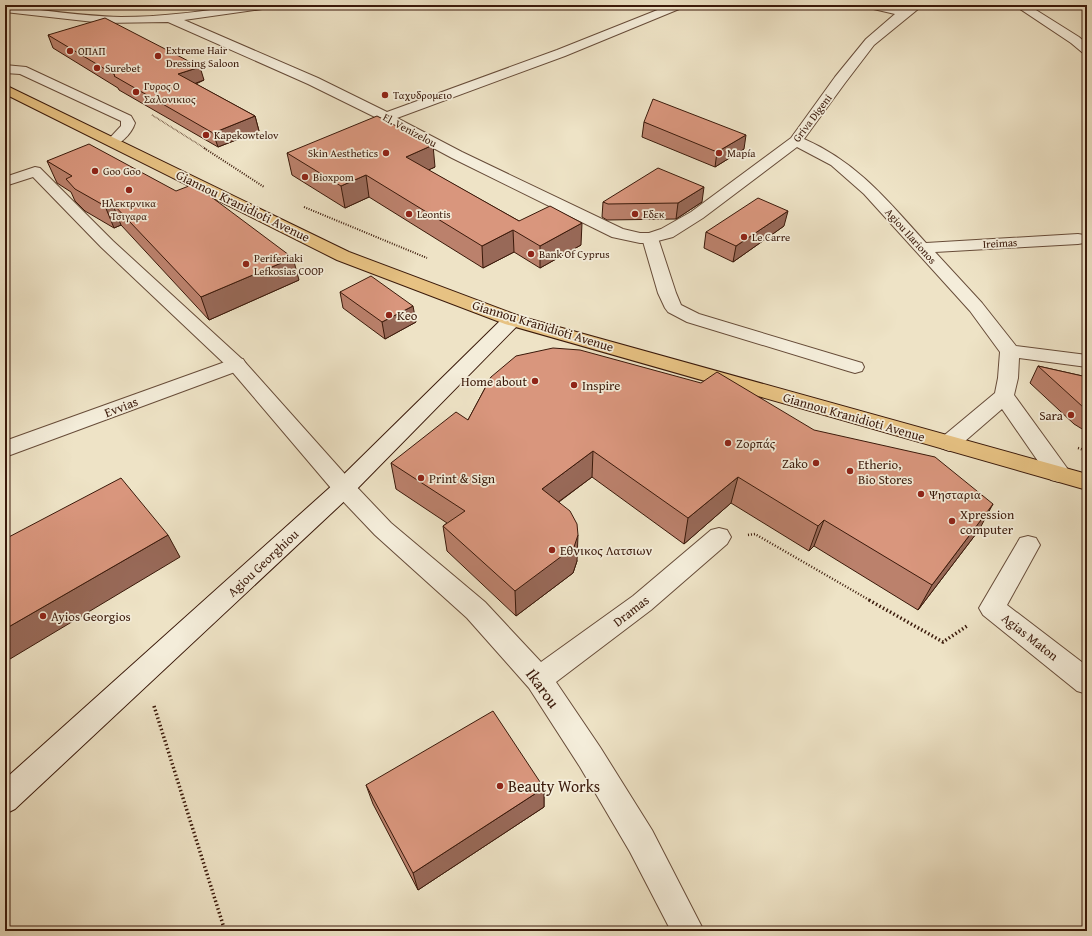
<svg xmlns="http://www.w3.org/2000/svg" width="1092" height="936" font-family="'Gentium Book Plus',serif">
  <style>
    .lines { fill: none; stroke-linecap: round; stroke-linejoin: round }
    .lane-casing { stroke: #674c39; stroke-width: 2 }
    .street-casing { stroke: #674c39; stroke-width: 2 }
    .secondary-casing { stroke: #3a190a; stroke-width: 2 }
    .primary-casing { stroke: #3a190a; stroke-width: 2 }
    .path-far3 { stroke: #3a190a; stroke-width: 1.5; stroke-dasharray: 0.5 1; stroke-linecap: butt }
    .path-far2 { stroke: #3a190a; stroke-width: 2; stroke-dasharray: 1 1.5; stroke-linecap: butt }
    .path-far1 { stroke: #3a190a; stroke-width: 2.5; stroke-dasharray: 1 2; stroke-linecap: butt }
    .path { stroke: #3a190a; stroke-width: 3.5; stroke-dasharray: 1.5 2.5; stroke-linecap: butt }
    .lane { fill: #f4edda; fill-rule: evenodd }
    .street { fill: #f4edda; fill-rule: evenodd }
    .secondary { fill: #f4edda; fill-rule: evenodd }
    .primary { fill: #e7c283; fill-rule: evenodd }
    .wall { fill: #bb816c; stroke: #3a190a }
    .shaded-wall { fill: #986958; stroke: #3a190a }
    .building { fill: #d9967d; stroke: #3a190a }
    .poi-dot { fill: #8f2418; stroke: #f4edda; stroke-width: 1.5 }
    .labels { text-anchor: middle; dominant-baseline: central; stroke-width: 3.5; stroke-linejoin: round; paint-order: stroke }
    .far-poi-label { font-size: 11px; fill: #3a190a; stroke: #f4edda; text-anchor: start }
    .far-street-label { font-size: 11px; fill: #3a190a; stroke: #f4edda }
    .street-label { font-size: 13px; fill: #3a190a; stroke: #f4edda }
    .poi-label { font-size: 13px; fill: #3a190a; stroke: #f4edda; text-anchor: start }
    .near-street-label { font-size: 16px; fill: #3a190a; stroke: #f4edda }
    .near-poi-label { font-size: 16px; fill: #3a190a; stroke: #f4edda; text-anchor: start }
  </style>
  <rect width="100%" height="100%" fill="#eee3c6"/>
  <filter id="stains"><feTurbulence type="fractalNoise" baseFrequency=".005" numOctaves="4"/><feColorMatrix values="0 0 0 0 .2 0 0 0 0 .09 0 0 0 0 .02 0 0 0 .5 -.17"/></filter>
  <radialGradient id="worn" r=".72"><stop offset=".6" stop-color="#630" stop-opacity="0"/><stop offset="1" stop-color="#630" stop-opacity=".3"/></radialGradient>
  <g class="lines">
    <g class="lane-casing">
      <g id="lane">
        <path d="M5,65L26,67L131,116L135,123C132,133 119,148 108,145L106,142L121,126V121L20,74L5,73Z"/>
        <polygon points="35,167 40,168 113,241 243,360 352,482 355,488 352,494 344,496 336,494 229,368 101,247 33,177 5,186 5,177"/>
        <polygon points="650,233 656,235 658,238 676,293 681,305 699,314 862,363 864,367 862,371 855,373 848,371 687,322 668,312 665,308 658,293 642,238 644,235"/>
      </g>
    </g>
    <g class="street-casing">
      <g id="street">
        <path d="M246,5H275L269,8L184,20L318,78L387,112L557,50L670,5H686L684,7L565,56L397,118L462,152L623,229L640,233H649L661,229L691,212L791,138L835,77L866,39L895,14L865,7L863,5H884L902,9L909,5H923L874,45L845,83L804,139C857,162 889,202 926,243L1078,234L1084,235L1086,239L1084,243L1078,244L935,252L982,303L1016,346L1087,355V367L1019,358L1018,378L1014,395L1067,468L1070,474L1067,480L1059,482L1051,480L1002,409L957,448L949,451L941,448L938,443L941,438L995,393L998,378L1000,352L970,311L864,194L831,165L797,147L703,218L673,237L650,243H640L612,237L452,158L381,120L308,84L168,22L103,23L5,12V6C43,10 82,16 121,17C163,17 204,11 246,5Z"/>
        <polygon points="1014,5 1028,5 1079,37 1087,44 1087,54 1083,53 1071,43"/>
        <polygon points="236,358 243,359 246,364 243,369 5,457 5,441"/>
        <polygon points="344,480 352,482 391,523 485,602 541,662 633,596 711,530 719,528 727,530 731,537 727,544 651,610 556,682 600,747 652,830 704,931 671,931 630,852 580,767 529,688 467,618 375,535 336,494 333,488 336,482"/>
        <polygon points="1028,536 1036,538 1040,545 1007,605 1087,666 1087,694 1077,691 983,615 979,608 1020,538"/>
      </g>
    </g>
    <g class="secondary-casing">
      <polygon id="secondary" points="512,314 519,316 521,320 519,324 352,494 15,809 5,814 5,779 336,482 505,316"/>
    </g>
    <g class="primary-casing">
      <polygon id="primary" points="5,85 349,252 519,316 1087,474 1087,490 505,324 337,260 5,94"/>
    </g>
    <polyline class="path-far3" points="152,115 206,149"/>
    <g class="path-far2">
      <polyline points="204,148 264,187"/>
      <polyline points="304,207 427,258"/>
    </g>
    <g class="path-far1">
      <polyline points="1078,448 1087,451"/>
      <polyline points="748,535 755,534 871,601"/>
    </g>
    <g class="path">
      <polyline points="869,600 943,642 967,626"/>
      <polyline points="154,706 225,931"/>
    </g>
    <use href="#lane" class="lane"/>
    <use href="#street" class="street"/>
    <use href="#secondary" class="secondary"/>
    <use href="#primary" class="primary"/>
  </g>
  <g class="wall">
    <polygon points="48,35 204,80 196,84 255,116 259,131 218,147 119,90 118,88 53,48"/>
    <polygon points="644,122 744,149 715,167 642,137"/>
    <polygon points="287,153 435,167 428,170 519,221 581,245 540,268 514,252 483,268 369,197 345,208 292,175"/>
    <polygon points="47,161 299,280 209,320 121,225 114,228 85,211 75,201 71,192 57,183"/>
    <polygon points="603,202 702,202 676,219 607,220 602,217"/>
    <polygon points="784,226 733,262 704,248 706,232"/>
    <polygon points="340,292 416,322 385,339 343,308"/>
    <polygon points="1038,366 1087,377 1087,432 1074,424 1030,383"/>
    <polygon points="491,377 979,530 918,610 814,546 809,551 731,503 684,544 592,477 559,502 577,561 573,573 516,616 447,551 443,526 447,523 396,489 391,463 468,420"/>
    <polygon points="366,785 544,788 544,807 418,890 373,804"/>
  </g>
  <g class="shaded-wall">
    <polygon points="200,67 204,80 183,88 178,74"/>
    <polygon points="255,116 259,131 218,147 213,133"/>
    <polygon points="746,135 744,149 715,167 717,152"/>
    <polygon points="433,145 435,167 409,179 406,157"/>
    <polygon points="366,175 369,197 345,208 341,186"/>
    <polygon points="704,187 702,202 676,219 678,203"/>
    <polygon points="112,203 121,225 114,228 105,206"/>
    <polygon points="788,211 784,226 733,262 736,246"/>
    <polygon points="582,223 581,245 540,268 540,246"/>
    <polygon points="513,230 514,252 483,268 482,246"/>
    <polygon points="293,258 299,280 209,320 201,297"/>
    <polygon points="413,306 416,322 385,339 382,322"/>
    <polygon points="593,451 592,477 542,514 542,489"/>
    <polygon points="738,477 731,503 684,544 688,518"/>
    <polygon points="993,504 979,530 918,610 932,585"/>
    <polygon points="824,520 814,546 809,551 818,526"/>
    <polygon points="168,535 180,557 5,662 5,629"/>
    <polygon points="578,535 577,561 573,573 516,616 515,591"/>
    <polygon points="544,788 544,807 418,890 413,873"/>
  </g>
  <g class="building">
    <polygon points="105,18 200,67 178,74 255,116 213,133 114,76 115,75 48,35"/>
    <polygon points="653,99 746,135 717,152 644,122"/>
    <polygon points="377,116 433,145 406,157 519,221 550,206 582,223 540,246 513,230 482,246 366,175 341,186 287,153"/>
    <polygon points="89,144 176,191 194,184 293,258 201,297 112,203 105,206 75,189 66,179 72,176 47,161"/>
    <polygon points="658,168 704,187 678,203 608,204 603,202"/>
    <polygon points="758,198 788,211 736,246 706,232"/>
    <polygon points="371,276 413,306 382,322 340,292"/>
    <polygon points="553,348 580,350 701,383 717,372 814,430 935,457 993,504 932,585 824,520 818,526 738,477 688,518 593,451 542,489 570,511 577,524 578,535 574,547 515,591 443,526 465,511 391,463 456,412 468,420 491,377 516,356"/>
    <polygon points="1038,366 1087,377 1087,410 1083,407"/>
    <polygon points="121,478 168,535 5,629 5,539"/>
    <polygon points="493,711 544,788 413,873 366,785"/>
  </g>
  <g class="poi-dot">
    <circle cx="70" cy="51" r="4"/>
    <circle cx="158" cy="56" r="4"/>
    <circle cx="97" cy="68" r="4"/>
    <circle cx="136" cy="92" r="4"/>
    <circle cx="385" cy="95" r="4"/>
    <circle cx="206" cy="135" r="4"/>
    <circle cx="386" cy="153" r="4"/>
    <circle cx="719" cy="153" r="4"/>
    <circle cx="95" cy="171" r="4"/>
    <circle cx="305" cy="177" r="4"/>
    <circle cx="129" cy="190" r="4"/>
    <circle cx="409" cy="214" r="4"/>
    <circle cx="635" cy="214" r="4"/>
    <circle cx="744" cy="237" r="4"/>
    <circle cx="531" cy="254" r="4"/>
    <circle cx="246" cy="264" r="4"/>
    <circle cx="389" cy="315" r="4"/>
    <circle cx="535" cy="381" r="4"/>
    <circle cx="574" cy="385" r="4"/>
    <circle cx="1071" cy="415" r="4"/>
    <circle cx="728" cy="443" r="4"/>
    <circle cx="816" cy="463" r="4"/>
    <circle cx="850" cy="471" r="4"/>
    <circle cx="421" cy="478" r="4"/>
    <circle cx="921" cy="494" r="4"/>
    <circle cx="952" cy="521" r="4"/>
    <circle cx="552" cy="550" r="4"/>
    <circle cx="43" cy="616" r="4"/>
    <circle cx="500" cy="786" r="4"/>
  </g>
  <g class="labels">
    <g class="far-poi-label">
      <text x="166" y="50">Extreme Hair<tspan x="166" dy="13">Dressing Saloon</tspan></text>
      <text x="78" y="51">ΟΠΑΠ</text>
      <text x="105" y="68">Surebet</text>
      <text x="144" y="86">Γυρος Ο<tspan x="144" dy="13">Σαλονικιος</tspan></text>
      <text x="393" y="95">Ταχυδρομειο</text>
      <text x="214" y="135">Kapekowtelov</text>
      <text x="378" y="153" text-anchor="end">Skin Aesthetics</text>
      <text x="727" y="153">Mapía</text>
      <text x="103" y="171">Goo Goo</text>
      <text x="313" y="177">Bioxpom</text>
      <text x="129" y="203" text-anchor="middle">Ηλεκτρνικα<tspan x="129" dy="13">Τσιγαρα</tspan></text>
      <text x="417" y="214">Leontis</text>
      <text x="643" y="214">Εδεκ</text>
      <text x="752" y="237">Le Carre</text>
      <text x="539" y="254">Bank Of Cyprus</text>
      <text x="254" y="258">Periferiaki<tspan x="254" dy="13">Lefkosias COOP</tspan></text>
    </g>
    <g class="far-street-label">
      <text transform="translate(812 118) rotate(-53)">Griva Digeni</text>
      <text transform="translate(410 130) rotate(28)">El. Venizelou</text>
      <text transform="translate(911 236) rotate(48)">Agiou Ilarionos</text>
      <text transform="translate(1000 243) rotate(-3)">Ireimas</text>
    </g>
    <g class="street-label">
      <text transform="translate(243 206) rotate(26)">Giannou Kranidioti Avenue</text>
      <text transform="translate(543 326) rotate(17)">Giannou Kranidioti Avenue</text>
      <text transform="translate(121 407) rotate(-21)">Evvias</text>
      <text transform="translate(854 417) rotate(16)">Giannou Kranidioti Avenue</text>
      <text transform="translate(263 563) rotate(-43)">Agiou Georghiou</text>
      <text transform="translate(631 611) rotate(-38)">Dramas</text>
      <text transform="translate(1030 637) rotate(38)">Agias Maton</text>
    </g>
    <g class="poi-label">
      <text x="397" y="315">Keo</text>
      <text x="527" y="381" text-anchor="end">Home about</text>
      <text x="582" y="385">Inspire</text>
      <text x="1063" y="415" text-anchor="end">Sara</text>
      <text x="736" y="443">Ζορπάς</text>
      <text x="808" y="463" text-anchor="end">Zako</text>
      <text x="858" y="464">Etherio,<tspan x="858" dy="15">Bio Stores</tspan></text>
      <text x="429" y="478">Print &amp; Sign</text>
      <text x="929" y="494">Ψησταρια</text>
      <text x="960" y="514">Xpression<tspan x="960" dy="15">computer</tspan></text>
      <text x="560" y="550">Εθνικος Λατσιων</text>
      <text x="51" y="616">Ayios Georgios</text>
    </g>
    <g class="near-street-label">
      <text transform="translate(543 688) rotate(54)">Ikarou</text>
    </g>
    <g class="near-poi-label">
      <text x="508" y="786">Beauty Works</text>
    </g>
  </g>
  <rect width="1092" height="936" fill="none" stroke="#eee3c6" stroke-width="20"/>
  <rect x="6" y="6" width="1080" height="924" fill="none" stroke="#3a190a" stroke-width="2"/>
  <rect x="10" y="10" width="1072" height="916" fill="none" stroke="#3a190a"/>
  <rect width="100%" height="100%" filter="url(#stains)"/>
  <rect width="100%" height="100%" fill="url(#worn)"/>
</svg>
